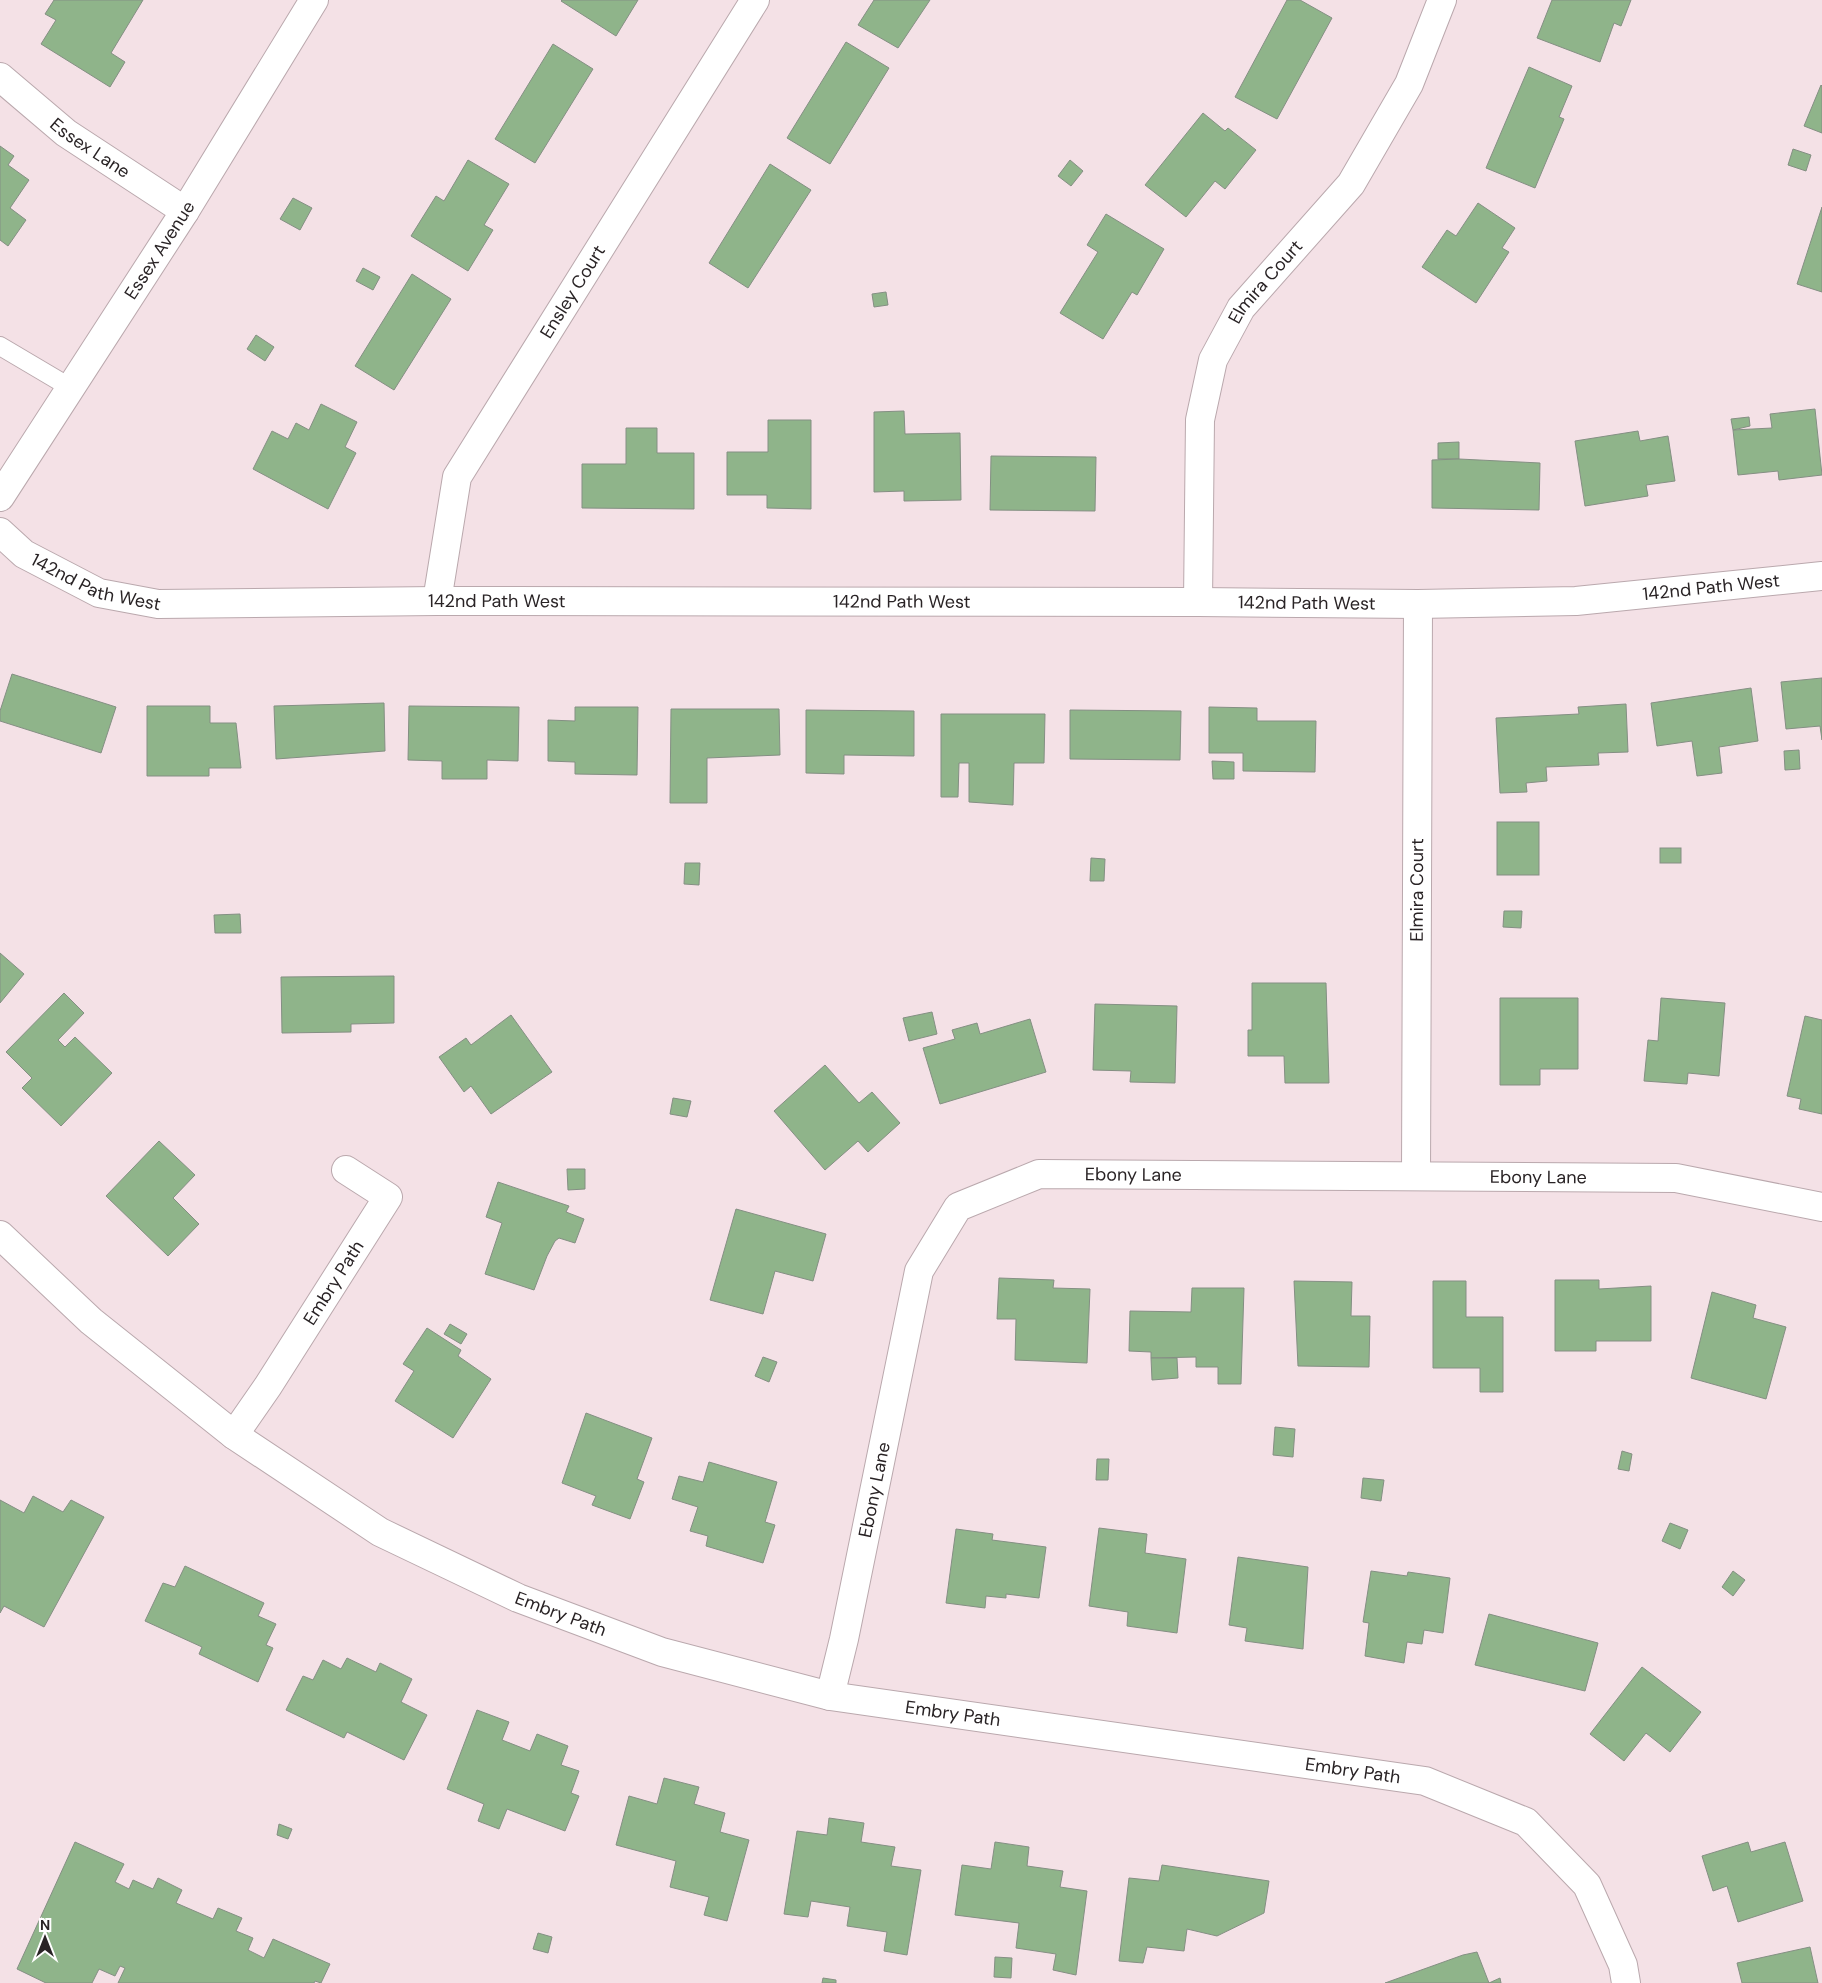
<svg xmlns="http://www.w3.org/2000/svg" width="1822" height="1983" font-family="'DM Sans',sans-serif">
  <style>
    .building { fill: #8fb48a; stroke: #848f83 }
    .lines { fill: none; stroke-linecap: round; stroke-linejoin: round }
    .service-casing { stroke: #baa8ad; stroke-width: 20 }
    .minor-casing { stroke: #baa8ad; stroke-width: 30 }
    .tertiary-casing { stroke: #baa8ad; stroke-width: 30 }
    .service { stroke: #fff; stroke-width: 18 }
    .minor { stroke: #fff; stroke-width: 28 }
    .tertiary { stroke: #fff; stroke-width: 28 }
    .labels { text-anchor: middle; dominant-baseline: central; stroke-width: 5; stroke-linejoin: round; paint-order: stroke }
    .street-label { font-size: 18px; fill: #292325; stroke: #fff }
  </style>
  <rect width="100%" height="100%" fill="#f4e1e6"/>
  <g class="building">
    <polygon points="54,0 143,0 111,53 125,62 110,87 41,44 56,20 45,14"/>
    <polygon points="562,0 638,0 616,36 561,1"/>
    <polygon points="874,0 930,0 898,48 858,25"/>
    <polygon points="1287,0 1300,0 1332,18 1277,119 1235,97"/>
    <polygon points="1552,0 1631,0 1621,26 1614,23 1600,62 1537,38"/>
    <polygon points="846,42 889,68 830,164 787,138"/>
    <polygon points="553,44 593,69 535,163 495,139"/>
    <polygon points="1529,67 1572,86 1559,117 1564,119 1535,188 1486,168"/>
    <polygon points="1821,85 1822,86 1822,133 1804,126"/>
    <polygon points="1203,113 1225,131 1228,128 1256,150 1225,189 1215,181 1186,217 1145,185"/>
    <polygon points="0,146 14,156 8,165 29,180 10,208 26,220 8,246 0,240"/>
    <polygon points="1793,149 1811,155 1806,171 1788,165"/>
    <polygon points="468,160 509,184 484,225 493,230 468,271 411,236 436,196 444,201"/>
    <polygon points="1070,160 1083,171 1071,186 1058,176"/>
    <polygon points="770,164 811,190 748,288 709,263"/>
    <polygon points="293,198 312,208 300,230 280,219"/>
    <polygon points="1478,203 1515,228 1502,248 1509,252 1476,303 1422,267 1447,230 1456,236"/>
    <polygon points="1822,207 1822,292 1797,284"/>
    <polygon points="1106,214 1164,249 1137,295 1132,292 1103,339 1060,313 1098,252 1087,245"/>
    <polygon points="363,268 380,277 373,290 356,281"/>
    <polygon points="412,274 451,299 394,390 355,366"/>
    <polygon points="886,292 888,305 874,307 872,294"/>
    <polygon points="256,335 274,347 265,361 247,349"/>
    <polygon points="321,404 357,422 345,447 356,453 328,509 253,469 272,431 288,439 296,423 309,430"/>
    <polygon points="1815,409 1822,475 1779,480 1778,471 1738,475 1733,430 1772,428 1770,414"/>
    <polygon points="904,411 905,434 960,433 961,500 904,501 904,491 874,492 874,412"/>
    <polygon points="1749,417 1750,426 1733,430 1731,419"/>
    <polygon points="768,420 811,420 811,509 767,508 767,495 727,495 727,452 768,452"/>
    <polygon points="626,428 657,428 657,453 694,453 694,509 582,508 582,464 626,464"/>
    <polygon points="1638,431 1640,441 1668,436 1675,481 1646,485 1648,496 1585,506 1575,441"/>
    <polygon points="1459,442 1459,459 1438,459 1438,443"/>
    <polygon points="991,456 1096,457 1095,511 990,510"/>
    <polygon points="1459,459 1540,463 1539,510 1432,508 1432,460"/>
    <polygon points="12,674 116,707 101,753 0,721 0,711"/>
    <polygon points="1822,678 1822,740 1820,726 1786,729 1781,682"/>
    <polygon points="1751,688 1758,741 1719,747 1722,773 1697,776 1692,741 1657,746 1651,703"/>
    <polygon points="384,703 385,751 276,759 274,706"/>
    <polygon points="1626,704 1628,752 1598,753 1599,765 1546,767 1547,781 1526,783 1527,792 1500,793 1496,718 1579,714 1578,707"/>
    <polygon points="147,706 210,706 210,723 236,723 241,768 209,768 209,776 147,776"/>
    <polygon points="409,706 519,707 518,761 487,760 487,779 442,779 442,761 408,760"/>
    <polygon points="575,707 638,707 637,775 575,774 575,762 548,761 548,720 575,721"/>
    <polygon points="1209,707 1257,708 1257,721 1316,721 1315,772 1243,771 1243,753 1209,753"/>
    <polygon points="671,709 779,709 780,755 707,758 707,803 670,803"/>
    <polygon points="806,710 914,711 914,756 844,755 844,774 806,773"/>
    <polygon points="1070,710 1181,711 1180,760 1070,759"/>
    <polygon points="941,714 1045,714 1044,763 1014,763 1013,805 969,802 969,763 959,763 958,797 941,797"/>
    <polygon points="1799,750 1800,769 1785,770 1784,751"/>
    <polygon points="1212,761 1234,762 1234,779 1213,779"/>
    <rect x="1497" y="822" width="42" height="53"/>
    <rect x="1660" y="848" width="21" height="15"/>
    <polygon points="1091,858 1105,859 1104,881 1090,881"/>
    <polygon points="685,863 700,863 699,885 684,884"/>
    <polygon points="1504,911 1522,911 1521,928 1503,927"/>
    <polygon points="240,914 241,933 215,933 214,915"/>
    <polygon points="0,953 24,974 0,1003"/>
    <polygon points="394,976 394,1023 351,1024 351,1032 282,1033 281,977"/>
    <polygon points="1252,983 1326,983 1329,1083 1285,1083 1284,1056 1248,1056 1248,1030 1252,1030"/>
    <polygon points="64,993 84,1013 58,1040 65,1047 75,1037 112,1073 61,1126 22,1088 32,1078 6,1052"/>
    <polygon points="1500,998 1578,998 1578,1069 1540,1069 1540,1085 1500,1085"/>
    <polygon points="1661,998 1725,1003 1719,1076 1688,1073 1687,1084 1644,1081 1648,1040 1658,1041"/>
    <polygon points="1095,1004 1177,1006 1175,1083 1130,1082 1131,1071 1093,1070"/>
    <polygon points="932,1012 937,1034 909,1041 903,1018"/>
    <polygon points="511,1015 552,1072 491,1114 471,1086 464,1092 439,1057 466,1038 471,1045"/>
    <polygon points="1805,1016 1822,1020 1822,1114 1799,1109 1801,1099 1787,1096"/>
    <polygon points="1030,1019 1046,1072 940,1104 923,1048 955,1039 952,1030 977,1023 980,1034"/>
    <polygon points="825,1065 859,1103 872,1092 900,1123 868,1152 858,1141 825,1170 774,1111"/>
    <polygon points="673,1098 691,1101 687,1117 670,1114"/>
    <polygon points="159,1141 195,1175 173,1198 199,1224 168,1256 106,1196"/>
    <polygon points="567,1169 585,1169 585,1189 568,1190"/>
    <polygon points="498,1182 569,1206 566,1212 584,1219 575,1243 559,1238 555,1241 547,1256 534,1290 485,1274 502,1223 486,1217"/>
    <polygon points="736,1209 826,1234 813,1281 775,1271 763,1314 710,1300"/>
    <polygon points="999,1278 1054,1280 1053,1288 1090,1289 1087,1363 1015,1360 1016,1319 997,1319"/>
    <polygon points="1555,1280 1599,1280 1599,1289 1651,1286 1651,1341 1596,1341 1596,1351 1555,1351"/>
    <polygon points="1294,1281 1352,1282 1351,1316 1370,1316 1369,1367 1298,1366"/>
    <polygon points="1433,1281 1466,1281 1466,1317 1503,1317 1503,1392 1480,1392 1480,1368 1433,1368"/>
    <polygon points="1192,1288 1244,1288 1241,1384 1218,1384 1218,1367 1196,1367 1196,1357 1151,1358 1151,1352 1129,1351 1130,1311 1191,1312"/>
    <polygon points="1712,1292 1756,1305 1753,1318 1786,1327 1766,1399 1691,1378"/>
    <polygon points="450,1324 467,1334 461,1344 444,1334"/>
    <polygon points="427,1328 461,1350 458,1356 491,1379 453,1438 395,1401 414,1371 403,1364"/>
    <polygon points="763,1357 777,1362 769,1382 755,1376"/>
    <polygon points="1151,1358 1177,1358 1178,1378 1152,1380"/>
    <polygon points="586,1413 652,1438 637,1479 644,1482 630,1519 592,1505 596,1496 562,1483"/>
    <polygon points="1275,1427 1295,1429 1293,1457 1273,1455"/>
    <polygon points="1622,1451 1632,1454 1629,1471 1618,1469"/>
    <polygon points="1097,1459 1109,1459 1108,1480 1096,1480"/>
    <polygon points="709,1462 777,1482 765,1522 775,1525 763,1563 706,1546 708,1536 690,1531 698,1507 672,1499 679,1476 703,1482"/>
    <polygon points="1363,1478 1384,1480 1381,1501 1361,1498"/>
    <polygon points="33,1496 63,1512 71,1500 104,1517 44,1627 4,1606 0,1613 0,1500 24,1513"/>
    <polygon points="1670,1523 1688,1530 1680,1549 1662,1541"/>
    <polygon points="1099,1528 1147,1534 1145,1553 1186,1559 1177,1633 1127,1626 1128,1612 1089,1606"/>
    <polygon points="956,1529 993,1534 992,1540 1046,1547 1039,1598 1006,1594 1006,1598 986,1596 985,1608 946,1603"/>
    <polygon points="1238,1557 1308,1567 1303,1649 1245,1641 1247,1628 1229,1625"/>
    <polygon points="185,1566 264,1603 258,1616 276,1624 266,1645 273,1648 258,1682 199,1654 202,1647 145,1621 163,1583 175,1587"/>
    <polygon points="1371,1571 1407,1576 1408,1572 1450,1578 1443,1633 1424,1630 1422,1644 1407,1642 1404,1663 1365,1656 1369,1623 1363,1622"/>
    <polygon points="1733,1571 1745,1580 1733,1596 1722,1587"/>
    <polygon points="1489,1614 1598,1643 1585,1691 1475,1665"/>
    <polygon points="347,1658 376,1672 380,1663 412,1679 401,1702 427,1715 404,1760 347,1732 344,1738 286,1710 303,1676 313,1680 323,1660 341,1669"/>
    <polygon points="1642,1667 1701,1712 1670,1752 1646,1733 1624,1761 1590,1734"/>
    <polygon points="477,1710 509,1722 502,1740 530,1751 537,1734 568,1746 561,1765 579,1771 571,1793 579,1796 565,1831 507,1809 499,1829 478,1821 484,1804 447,1789"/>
    <polygon points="664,1778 699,1787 694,1804 725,1813 720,1832 749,1840 727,1921 704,1915 709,1897 670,1887 676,1861 616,1845 629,1796 657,1804"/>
    <polygon points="829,1818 864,1823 861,1842 895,1847 891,1866 921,1870 907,1955 884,1951 887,1932 847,1926 850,1907 811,1901 808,1917 784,1914 797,1831 827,1835"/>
    <polygon points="279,1824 292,1829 288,1839 277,1835"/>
    <polygon points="75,1842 124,1864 115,1882 129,1889 133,1880 153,1889 158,1878 182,1890 176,1903 213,1919 218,1908 242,1918 236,1931 253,1938 248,1950 264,1958 273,1939 330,1964 321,1983 315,1981 314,1983 118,1983 125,1968 120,1966 115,1976 99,1969 92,1983 46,1983 17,1969"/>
    <polygon points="995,1842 1029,1847 1027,1866 1063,1871 1060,1887 1087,1891 1076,1975 1053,1970 1056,1954 1016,1948 1019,1923 955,1915 962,1865 991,1869"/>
    <polygon points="1748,1842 1751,1852 1785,1842 1803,1901 1738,1922 1727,1886 1713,1891 1702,1856"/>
    <polygon points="1162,1865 1269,1881 1264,1913 1217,1936 1187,1929 1184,1951 1147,1947 1143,1963 1119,1961 1129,1878 1159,1881"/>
    <polygon points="538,1933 552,1937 548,1953 533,1949"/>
    <polygon points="1810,1947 1818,1983 1742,1983 1737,1963"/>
    <polygon points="1477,1952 1489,1983 1500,1978 1501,1983 1385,1983 1463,1955"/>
    <polygon points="995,1957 1012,1958 1011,1978 994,1977"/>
    <polygon points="823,1978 836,1980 836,1983 822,1983"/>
  </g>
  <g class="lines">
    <g class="service-casing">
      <polyline id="service" points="0,346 71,388"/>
    </g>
    <g class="minor-casing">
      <g id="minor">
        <path id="s1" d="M0,77L66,133L185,211"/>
        <path id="s2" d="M0,532L24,554L99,593L158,604L437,601L1198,602L1418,604L1576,601L1822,576"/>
        <path id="s3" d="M437,601L457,477L755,0"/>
        <path id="s4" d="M1198,602L1200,420L1213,360L1241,308L1351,184L1409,84L1442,0"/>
        <path id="s5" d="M1416,1176L1418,604"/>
        <path id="s6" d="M234,1435L268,1386L388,1197L346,1170"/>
        <path id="s7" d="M830,1696L844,1639L919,1271L958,1207L1039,1174L1676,1178L1822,1207"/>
      </g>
    </g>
    <g class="tertiary-casing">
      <g id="tertiary">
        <path id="s8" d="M0,497L185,211L314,0"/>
        <path id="s9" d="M0,1235L91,1321L234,1435L380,1532L518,1598L662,1652L830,1696L1425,1781L1526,1822L1587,1885L1623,1965L1626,1983"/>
      </g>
    </g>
    <use href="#service" class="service"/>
    <use href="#minor" class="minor"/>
    <use href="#tertiary" class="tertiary"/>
  </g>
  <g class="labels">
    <g class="street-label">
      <text stroke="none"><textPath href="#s1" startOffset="115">Essex Lane</textPath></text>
      <text stroke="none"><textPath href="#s8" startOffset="294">Essex Avenue</textPath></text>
      <text stroke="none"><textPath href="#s4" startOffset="338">Elmira Court</textPath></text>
      <text stroke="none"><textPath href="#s3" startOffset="344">Ensley Court</textPath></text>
      <text stroke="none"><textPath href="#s2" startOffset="111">142nd Path West</textPath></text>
      <text stroke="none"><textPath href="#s2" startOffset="1731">142nd Path West</textPath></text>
      <text stroke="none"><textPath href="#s2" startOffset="516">142nd Path West</textPath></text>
      <text stroke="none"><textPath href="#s2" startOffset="921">142nd Path West</textPath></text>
      <text stroke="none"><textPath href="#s2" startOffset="1326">142nd Path West</textPath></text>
      <text stroke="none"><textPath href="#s5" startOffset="286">Elmira Court</textPath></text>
      <text stroke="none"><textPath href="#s7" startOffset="691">Ebony Lane</textPath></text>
      <text stroke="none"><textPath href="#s7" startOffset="1096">Ebony Lane</textPath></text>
      <text stroke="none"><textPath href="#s6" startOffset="182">Embry Path</textPath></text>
      <text stroke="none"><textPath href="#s7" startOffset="211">Ebony Lane</textPath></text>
      <text stroke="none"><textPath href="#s9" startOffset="682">Embry Path</textPath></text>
      <text stroke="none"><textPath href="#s9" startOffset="1088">Embry Path</textPath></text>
      <text stroke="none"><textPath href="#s9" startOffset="1492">Embry Path</textPath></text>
    </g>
  </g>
  <g transform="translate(45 1938)" stroke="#ffffff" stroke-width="4" paint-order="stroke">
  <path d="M0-4L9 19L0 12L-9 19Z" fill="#292325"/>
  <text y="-8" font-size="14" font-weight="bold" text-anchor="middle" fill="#292325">N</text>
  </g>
</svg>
